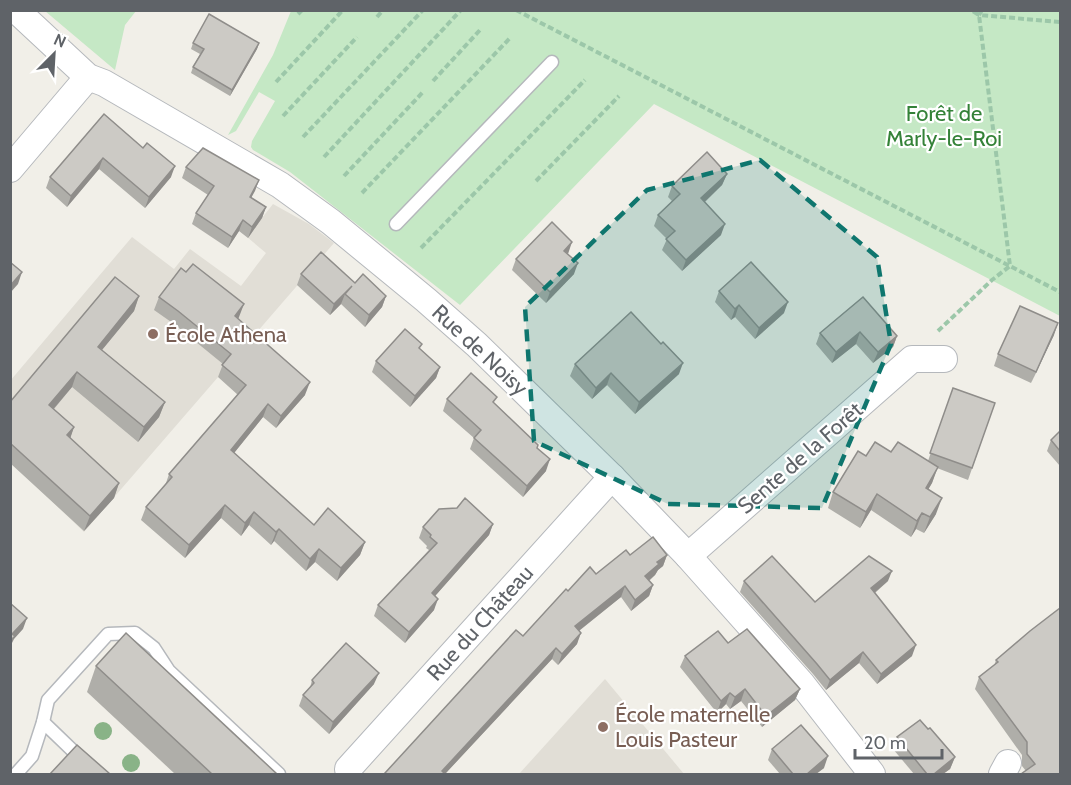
<svg xmlns="http://www.w3.org/2000/svg" width="1071" height="785" font-family="Cabin,sans-serif">
  <style>
    .education { fill: #e1ded6 }
    .green { fill: #c5e8c5 }
    .lines { fill: none; stroke-linecap: round; stroke-linejoin: round }
    .lane-casing { stroke: #b5b8bc; stroke-width: 15 }
    .street-casing { stroke: #b5b8bc; stroke-width: 28 }
    .path { stroke: #9cc7a9; stroke-width: 4; stroke-dasharray: 6 3; stroke-linecap: butt }
    .lane { stroke: #fff; stroke-width: 12 }
    .street { stroke: #fff; stroke-width: 26 }
    .tree { fill: #89b387 }
    .wall { fill: #afaea9 }
    .shaded-wall { fill: #8f8d8a }
    .building { fill: #cccac5; stroke: #8f8d8a; stroke-width: 1.5 }
    .marked { fill: #0f766e; fill-opacity: 0.2; stroke: #0f766e; stroke-width: 4.5; stroke-dasharray: 12 8; stroke-linejoin: round }
    .education-dot { fill: #8d6e63; stroke: #fff; stroke-width: 2 }
    .labels { text-anchor: middle; dominant-baseline: central; stroke-width: 4.5; stroke-linejoin: round; paint-order: stroke }
    .park-label { font-size: 22px; fill: #348238; stroke: #fff }
    .education-label { font-size: 22px; fill: #785e54; stroke: #fff; text-anchor: start }
    .street-label { font-size: 22px; fill: #5f6368; stroke: #fff }
  </style>
  <rect width="100%" height="100%" fill="#f1efe8"/>
  <g class="education">
    <polygon points="273,204 309,224 334,243 84,532 11,462 10,381 132,237 174,269 190,249 241,286 266,253 247,237"/>
    <polygon points="605,679 684,774 519,774"/>
  </g>
  <g class="green">
    <polygon points="45,11 136,11 125,25 115,70"/>
    <polygon points="291,11 1060,11 1060,316 654,104 460,305 290,172 253,150 251,147 252,141 275,101 259,92 236,131 228,135 273,55"/>
  </g>
  <g class="lines">
    <g class="lane-casing">
      <g id="lane">
        <polyline points="396,224 552,62"/>
        <polyline points="43,722 97,774"/>
        <polyline points="16,774 32,756 43,722 48,700 108,634 135,633 154,648 169,671 279,774"/>
      </g>
    </g>
    <g class="street-casing">
      <g id="street">
        <polyline points="16,10 88,77 104,83 280,185 331,222 426,300 477,345 612,477 688,556 802,684 872,774"/>
        <polyline points="10,169 88,77"/>
        <polyline points="688,556 912,359 944,359"/>
        <polyline points="348,769 612,477"/>
        <polyline points="1002,774 1008,763"/>
      </g>
    </g>
    <g class="path">
      <polyline points="516,10 1060,292"/>
      <polyline points="982,10 979,15 1060,22"/>
      <polyline points="298,14 302,10"/>
      <polyline points="377,17 383,10"/>
      <polyline points="433,81 480,30"/>
      <polyline points="276,82 343,10"/>
      <polyline points="283,116 357,37"/>
      <polyline points="303,137 423,10"/>
      <polyline points="324,157 461,10"/>
      <polyline points="344,176 423,92"/>
      <polyline points="536,181 619,96"/>
      <polyline points="362,193 511,37"/>
      <polyline points="421,248 585,80"/>
      <polyline points="938,331 992,280 1010,266 979,15 971,10"/>
    </g>
    <use href="#lane" class="lane"/>
    <use href="#street" class="street"/>
  </g>
  <g class="tree">
    <circle cx="103" cy="731" r="9"/>
    <circle cx="131" cy="763" r="9"/>
  </g>
  <g class="wall">
    <polygon points="193,43 259,43 257,49 230,96 191,73 193,67 200,54 191,49"/>
    <polygon points="104,114 171,177 145,208 99,169 67,207 46,188 50,177"/>
    <polygon points="186,167 259,180 251,198 266,207 262,218 248,238 239,231 228,248 192,224 196,213 208,195 182,178"/>
    <polygon points="727,174 722,185 705,202 721,235 682,271 662,250 667,239 654,226 658,215 672,201 668,197 672,186"/>
    <polygon points="568,254 574,274 546,303 512,270 516,259"/>
    <polygon points="301,274 355,283 386,296 382,307 365,327 341,304 330,315 297,285"/>
    <polygon points="719,291 784,313 755,339 735,317 731,320 715,302"/>
    <polygon points="139,296 134,311 102,350 165,402 159,417 138,442 72,387 54,409 74,427 70,438 119,483 114,498 84,531 10,463 10,402"/>
    <polygon points="159,297 239,317 238,319 305,395 276,428 263,417 234,453 314,525 365,542 360,555 337,581 315,562 306,571 274,541 271,545 249,525 241,536 221,518 185,558 141,520 146,507 165,486 169,474 238,395 218,377 223,364 174,324 154,310"/>
    <polygon points="863,297 897,336 893,347 873,363 856,344 832,363 816,344 820,333"/>
    <polygon points="1054,335 1031,383 994,366 998,354"/>
    <polygon points="376,361 440,367 436,378 410,407 372,372"/>
    <polygon points="575,364 679,374 635,414 607,385 592,399 570,376"/>
    <polygon points="953,388 995,403 968,480 937,468 932,483 928,489 936,514 924,533 916,529 911,537 871,510 860,528 828,508 833,492 866,456 928,461"/>
    <polygon points="447,399 495,404 538,445 537,448 546,471 523,497 470,449 474,438 443,411"/>
    <polygon points="1060,431 1060,466 1047,451 1051,440"/>
    <polygon points="493,524 489,535 435,596 434,610 405,643 374,616 378,605 429,550 426,548 427,546 419,538 423,527"/>
    <polygon points="630,555 667,555 663,566 658,570 655,575 649,581 653,585 649,596 631,611 621,597 579,631 577,644 558,665 552,659 445,774 384,774 568,591"/>
    <polygon points="744,581 815,602 888,581 875,593 912,656 877,684 859,663 826,690 813,674 740,592"/>
    <polygon points="728,643 800,689 795,700 762,727 741,701 730,709 726,704 717,713 680,667 685,656"/>
    <polygon points="996,660 1060,774 1026,771 1022,766 1022,755 975,689 979,677 994,666"/>
    <polygon points="96,666 277,774 175,774 87,692"/>
    <polygon points="312,680 374,684 329,734 299,706 303,695 310,688"/>
    <polygon points="897,737 955,757 950,769 943,774 914,774 893,749"/>
    <polygon points="772,749 824,768 816,774 780,774 768,760"/>
  </g>
  <g class="shaded-wall">
    <polygon points="259,43 257,49 230,96 232,90"/>
    <polygon points="103,158 99,169 67,207 71,196"/>
    <polygon points="175,166 171,177 145,208 149,197"/>
    <polygon points="727,174 722,185 697,209 701,198"/>
    <polygon points="259,180 255,191 246,207 250,197"/>
    <polygon points="266,207 262,218 248,238 252,227"/>
    <polygon points="243,220 239,231 228,248 232,237"/>
    <polygon points="725,224 721,235 682,271 686,260"/>
    <polygon points="572,242 568,254 564,251"/>
    <polygon points="578,263 574,274 546,303 550,292"/>
    <polygon points="22,272 18,284 10,293 10,286"/>
    <polygon points="345,294 341,304 330,315 334,304"/>
    <polygon points="139,296 134,311 92,362 98,347"/>
    <polygon points="386,296 382,307 365,327 369,315"/>
    <polygon points="788,302 784,313 755,339 759,328"/>
    <polygon points="244,304 239,317 230,329 235,316"/>
    <polygon points="739,305 735,317 731,320 735,309"/>
    <polygon points="1058,323 1054,335 1031,383 1036,372"/>
    <polygon points="860,332 856,344 832,363 836,352"/>
    <polygon points="897,336 893,347 873,363 878,352"/>
    <polygon points="683,363 679,374 635,414 639,402"/>
    <polygon points="440,367 436,378 410,407 415,396"/>
    <polygon points="77,372 72,387 44,420 49,405"/>
    <polygon points="611,373 607,385 592,399 596,388"/>
    <polygon points="310,382 305,395 276,428 281,416"/>
    <polygon points="165,402 159,417 138,442 144,427"/>
    <polygon points="268,404 263,417 226,463 231,450"/>
    <polygon points="74,427 69,442 67,435"/>
    <polygon points="550,459 546,471 523,497 527,486"/>
    <polygon points="938,467 932,483 920,504 926,488"/>
    <polygon points="119,483 114,498 84,531 90,516"/>
    <polygon points="877,494 871,510 860,528 866,512"/>
    <polygon points="942,498 936,514 924,533 930,517"/>
    <polygon points="225,505 221,518 185,558 189,545"/>
    <polygon points="254,512 249,525 241,536 245,523"/>
    <polygon points="922,513 916,529 911,537 917,521"/>
    <polygon points="493,524 489,535 428,604 432,593"/>
    <polygon points="279,529 274,541 271,545 276,532"/>
    <polygon points="365,542 360,555 337,581 341,568"/>
    <polygon points="319,549 315,562 306,571 310,559"/>
    <polygon points="667,555 663,566 658,570 655,575 641,587 645,576 657,562"/>
    <polygon points="892,571 888,581 867,599 871,588"/>
    <polygon points="653,585 649,596 631,611 635,600"/>
    <polygon points="625,586 621,597 571,637 575,626"/>
    <polygon points="438,599 434,610 405,643 409,632"/>
    <polygon points="27,618 23,629 14,639 10,647 10,638 12,634"/>
    <polygon points="581,633 577,644 558,665 562,654"/>
    <polygon points="916,645 912,656 877,684 881,674"/>
    <polygon points="556,648 552,659 445,774 442,771"/>
    <polygon points="863,652 859,663 826,690 830,680"/>
    <polygon points="379,673 374,684 329,734 333,722"/>
    <polygon points="745,689 741,701 730,709 735,697"/>
    <polygon points="800,689 795,700 762,727 766,716"/>
    <polygon points="730,693 726,704 717,713 721,701"/>
    <polygon points="828,756 824,768 816,774 807,774"/>
    <polygon points="955,757 950,769 943,774 934,774"/>
  </g>
  <g class="building">
    <polygon points="209,14 259,43 232,90 193,67 204,49 193,43"/>
    <polygon points="104,114 143,148 147,143 175,166 149,197 103,158 71,196 50,177"/>
    <polygon points="203,148 259,180 250,197 266,207 252,227 243,220 232,237 196,213 214,186 186,167"/>
    <polygon points="707,152 727,174 701,198 725,224 686,260 666,239 675,231 658,215 680,194 672,186"/>
    <polygon points="552,222 572,242 564,251 578,263 550,292 516,259"/>
    <polygon points="321,252 355,283 363,274 386,296 369,315 345,294 352,286 334,304 301,274"/>
    <polygon points="10,262 22,272 10,286"/>
    <polygon points="751,262 788,302 759,328 739,305 735,309 719,291"/>
    <polygon points="193,264 244,304 235,316 310,382 281,416 268,404 231,450 314,525 328,508 365,542 341,568 319,549 310,559 279,529 276,532 254,512 245,523 225,505 189,545 146,507 172,477 169,474 246,385 222,365 231,354 178,311 159,297 181,268 186,272"/>
    <polygon points="115,277 139,296 98,347 165,402 144,427 77,372 49,405 74,427 67,435 119,483 90,516 10,443 10,402"/>
    <polygon points="863,297 897,336 878,352 860,332 836,352 820,333"/>
    <polygon points="1020,306 1058,323 1036,372 998,354"/>
    <polygon points="631,312 661,344 663,342 683,363 639,402 611,373 596,388 575,364"/>
    <polygon points="405,329 422,344 419,348 440,367 415,396 376,361"/>
    <polygon points="471,373 497,397 493,402 538,445 537,448 550,459 527,486 474,438 481,430 447,399"/>
    <polygon points="953,388 995,403 972,468 930,453"/>
    <polygon points="1060,431 1060,451 1051,440"/>
    <polygon points="875,442 891,452 898,442 938,467 926,488 942,498 930,517 922,513 917,521 877,494 866,512 833,492 858,451 866,456"/>
    <polygon points="465,498 493,524 432,593 438,599 409,632 378,605 437,543 430,537 431,535 423,527 439,509 457,508"/>
    <polygon points="653,537 667,555 657,562 659,564 645,576 653,585 635,600 625,586 575,626 581,633 562,654 556,648 442,771 445,774 386,774 385,773 516,630 523,636 566,589 568,591 590,567 596,574 626,550 630,555"/>
    <polygon points="772,556 815,602 869,556 892,571 871,588 916,645 881,674 863,652 830,680 817,664 744,581"/>
    <polygon points="10,603 27,618 12,634 15,636 10,641"/>
    <polygon points="1060,608 1060,774 1021,774 1035,764 1027,754 1027,742 979,677 998,662 996,660 1030,631"/>
    <polygon points="747,629 800,689 766,716 745,689 735,697 730,693 721,701 685,656 718,631 728,643"/>
    <polygon points="126,633 277,774 212,774 96,666"/>
    <polygon points="346,643 379,673 333,722 303,695 314,683 312,680"/>
    <polygon points="920,720 928,729 930,728 955,757 934,774 927,774 897,737"/>
    <polygon points="801,725 828,756 807,774 793,774 772,749"/>
    <polygon points="77,745 110,774 50,774"/>
  </g>
  <path class="marked" d="M760,160L877,257L891,344L822,508L668,504L534,441L525,307L647,190Z"/>
  <g class="education-dot">
    <circle cx="153" cy="334" r="6"/>
    <circle cx="603" cy="727" r="6"/>
  </g>
  <g class="labels">
    <g class="park-label">
      <text x="944" y="113">Forêt de<tspan x="944" dy="25">Marly-le-Roi</tspan></text>
    </g>
    <g class="education-label">
      <text x="165" y="334">École Athena</text>
      <text x="615" y="714">École maternelle<tspan x="615" dy="25">Louis Pasteur</tspan></text>
    </g>
    <g class="street-label">
      <text transform="translate(480 350) rotate(43)">Rue de Noisy</text>
      <text transform="translate(800 458) rotate(-41)">Sente de la Forêt</text>
      <text transform="translate(480 623) rotate(-48)">Rue du Château</text>
    </g>
  </g>
  <rect width="1071" height="785" fill="none" stroke="#5f6368" stroke-width="24"/>
  <g transform="translate(54 54) rotate(24)" stroke="#ffffff" stroke-width="4.5" paint-order="stroke">
  <path d="M0-4.5L10 22L0 15L-10 22Z" fill="#5f6368"/>
  <text y="-9" font-size="16" font-weight="bold" text-anchor="middle" fill="#5f6368">N</text>
  </g>
  <path d="M855 749v9h87v-9" fill="none" stroke="#5f6368" stroke-width="3"/>
  <text x="864" y="749" font-size="18" fill="#5f6368" stroke="#ffffff" stroke-width="4.5" paint-order="stroke">20 m</text>
</svg>
